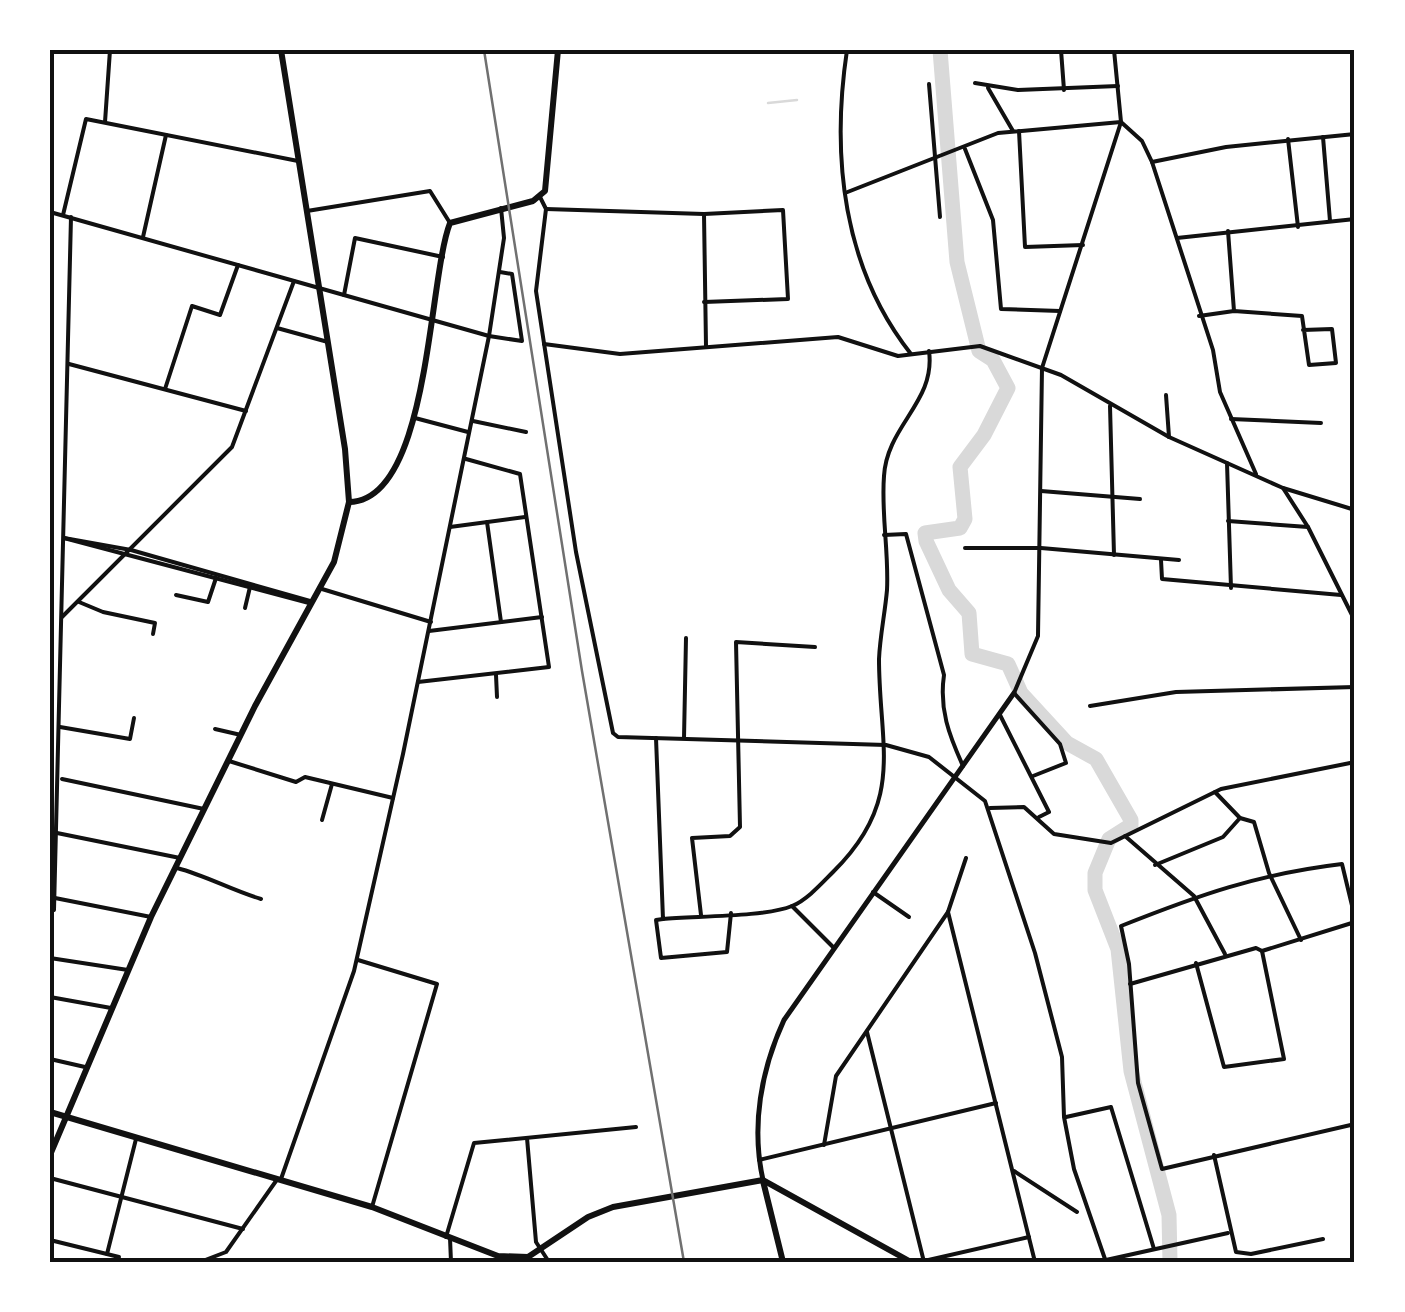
<svg xmlns="http://www.w3.org/2000/svg" width="1405" height="1312" font-family="'Asap Condensed',sans-serif">
  <style>
    .lines { fill: none; stroke-linecap: round; stroke-linejoin: round }
    .stream { stroke: #d9d9d9; stroke-width: 2.5 }
    .river { stroke: #d9d9d9; stroke-width: 15 }
    .minor { stroke: #111; stroke-width: 4 }
    .tertiary { stroke: #111; stroke-width: 5 }
    .secondary { stroke: #111; stroke-width: 6 }
    .rail { stroke: #707070; stroke-width: 2.5 }
    .neatline { fill: none; stroke: #111; stroke-width: 4 }
  </style>
  <rect width="100%" height="100%" fill="#fff"/>
  <g class="lines">
    <polyline class="stream" points="768,103 797,100"/>
    <polyline class="river" points="940,50 957,262 979,351 993,360 1008,388 984,435 960,467 965,519 960,528 925,533 926,541 949,590 969,613 972,654 1008,664 1021,693 1067,743 1096,759 1131,820 1131,825 1109,839 1095,873 1095,890 1118,949 1131,1071 1169,1215 1170,1262"/>
    <g class="minor">
      <path d="M847,50C831,157 843,268 911,354"/>
      <polyline points="1061,50 1064,90"/>
      <polyline points="1264,50 1264,51"/>
      <polyline points="975,83 1018,90 1118,86"/>
      <polyline points="929,84 940,217"/>
      <polyline points="988,88 1013,131"/>
      <polyline points="105,122 110,50"/>
      <polyline points="1019,131 1025,247 1083,245"/>
      <polyline points="1323,137 1330,221"/>
      <polyline points="1288,139 1298,227"/>
      <polyline points="965,149 993,220 1001,309 1060,311"/>
      <polyline points="1152,162 1226,147 1355,134"/>
      <polyline points="845,193 998,133 1121,122 1142,141 1152,162 1213,350 1220,392 1256,474"/>
      <polyline points="540,197 546,209 536,291 576,552 613,733 618,737 886,745 929,757 985,801 1035,953 1062,1057 1064,1117 1074,1169 1106,1262"/>
      <polyline points="546,209 704,214 706,346"/>
      <polyline points="307,211 430,191 450,223"/>
      <polyline points="50,212 489,336 522,341 512,274 500,272"/>
      <polyline points="63,215 86,119 298,161"/>
      <polyline points="1228,231 1234,311"/>
      <polyline points="143,237 166,135"/>
      <polyline points="1177,238 1355,219"/>
      <polyline points="344,295 355,238 443,257"/>
      <polyline points="704,302 788,299 783,210 704,214"/>
      <polyline points="1199,316 1234,311 1302,316 1309,365 1336,363 1332,329 1303,330"/>
      <polyline points="277,328 328,342"/>
      <polyline points="544,344 620,354 838,337 898,356 980,346 1061,375 1169,437 1283,488 1355,510"/>
      <polyline points="69,364 246,411"/>
      <polyline points="165,389 192,306 220,315 238,265"/>
      <polyline points="1166,395 1169,437"/>
      <polyline points="1110,406 1114,555"/>
      <polyline points="415,418 468,432"/>
      <polyline points="1231,419 1321,423"/>
      <polyline points="473,421 526,432"/>
      <polyline points="1227,463 1231,588"/>
      <polyline points="1283,488 1308,527 1355,621"/>
      <polyline points="1041,491 1140,499"/>
      <polyline points="1228,521 1308,527"/>
      <polyline points="487,522 501,622"/>
      <polyline points="450,527 525,517"/>
      <path d="M884,535L906,534L944,675C939,709 949,735 963,766"/>
      <polyline points="64,538 131,550 310,601"/>
      <polyline points="64,538 309,603"/>
      <polyline points="965,548 1041,548 1179,560"/>
      <polyline points="1161,560 1162,579 1341,595"/>
      <polyline points="322,589 431,622"/>
      <polyline points="176,595 208,602 216,578"/>
      <polyline points="79,602 103,612 155,623 153,634"/>
      <polyline points="245,608 250,587"/>
      <polyline points="62,617 232,447 294,281"/>
      <polyline points="429,631 542,617"/>
      <polyline points="496,675 497,697"/>
      <polyline points="418,682 549,667 520,474 466,459"/>
      <polyline points="1090,706 1176,692 1355,687"/>
      <polyline points="1000,715 1049,812 1039,817"/>
      <polyline points="60,727 130,739 134,718"/>
      <polyline points="215,729 241,735"/>
      <path d="M656,738L663,919C694,916 766,917 792,906C807,900 822,883 833,872C906,800 879,747 879,659C880,636 885,613 887,590C889,552 881,514 884,476C887,425 936,402 929,351"/>
      <polyline points="684,738 686,638"/>
      <polyline points="229,761 296,782 305,777 393,798"/>
      <polyline points="1033,776 1066,763 1060,744 1014,693 1038,636 1042,368 1121,122 1114,50"/>
      <polyline points="62,779 204,809"/>
      <polyline points="1215,792 1240,818 1254,822 1269,873 1301,940"/>
      <polyline points="990,808 1024,807 1054,834 1111,843 1221,789 1355,762"/>
      <polyline points="322,820 332,784"/>
      <polyline points="57,833 180,858"/>
      <polyline points="1125,836 1194,896 1225,954"/>
      <polyline points="1155,865 1223,837 1240,818"/>
      <path d="M177,868C207,876 231,890 261,899"/>
      <polyline points="873,892 909,917"/>
      <polyline points="55,898 151,917"/>
      <polyline points="792,906 833,947"/>
      <polyline points="50,911 54,910 71,217"/>
      <polyline points="948,912 1035,1262"/>
      <polyline points="701,915 692,838 730,836 740,827 736,642 815,647"/>
      <path d="M1355,918L1342,864C1258,874 1199,895 1121,926L1129,964L1138,1083L1162,1169L1355,1124"/>
      <polyline points="663,919 656,920 661,958 727,952 731,913"/>
      <polyline points="50,958 128,970"/>
      <polyline points="358,960 437,984 372,1207"/>
      <polyline points="1196,963 1224,1067 1284,1059 1262,951"/>
      <polyline points="1130,984 1256,948 1262,951 1355,922"/>
      <polyline points="50,997 111,1008"/>
      <polyline points="867,1032 924,1262"/>
      <polyline points="50,1059 85,1067"/>
      <polyline points="1066,1117 1111,1107 1154,1249"/>
      <polyline points="527,1138 536,1242 549,1262"/>
      <polyline points="824,1145 836,1076 948,912 966,858"/>
      <polyline points="1214,1155 1236,1252 1251,1254 1323,1239"/>
      <polyline points="759,1160 996,1103"/>
      <polyline points="1014,1171 1077,1212"/>
      <polyline points="50,1178 243,1229"/>
      <polyline points="281,1179 354,971 403,754 489,336 504,238 501,208"/>
      <polyline points="446,1237 474,1143 636,1127"/>
      <polyline points="450,1238 451,1262"/>
      <polyline points="50,1240 119,1257"/>
      <polyline points="107,1254 136,1139"/>
      <polyline points="1106,1260 1228,1233"/>
      <polyline points="924,1261 1029,1237"/>
      <polyline points="200,1262 226,1252 276,1181"/>
    </g>
    <path class="tertiary" d="M763,1180C751,1126 761,1070 784,1020L1014,693"/>
    <g class="secondary">
      <path d="M349,502C430,501 428,279 450,223L533,201L545,191L558,50"/>
      <polyline points="50,1112 372,1207 498,1256 528,1257 588,1217 613,1207 763,1180 911,1262"/>
      <polyline points="50,1155 151,917 255,706 334,562 349,502 345,449 281,50"/>
      <polyline points="763,1181 783,1262"/>
    </g>
    <polyline class="rail" points="484,50 582,671 684,1262"/>
  </g>
  <rect width="1405" height="1312" fill="none" stroke="#ffffff" stroke-width="105"/>
  <rect x="52" y="52" width="1300" height="1208" class="neatline"/>
</svg>
